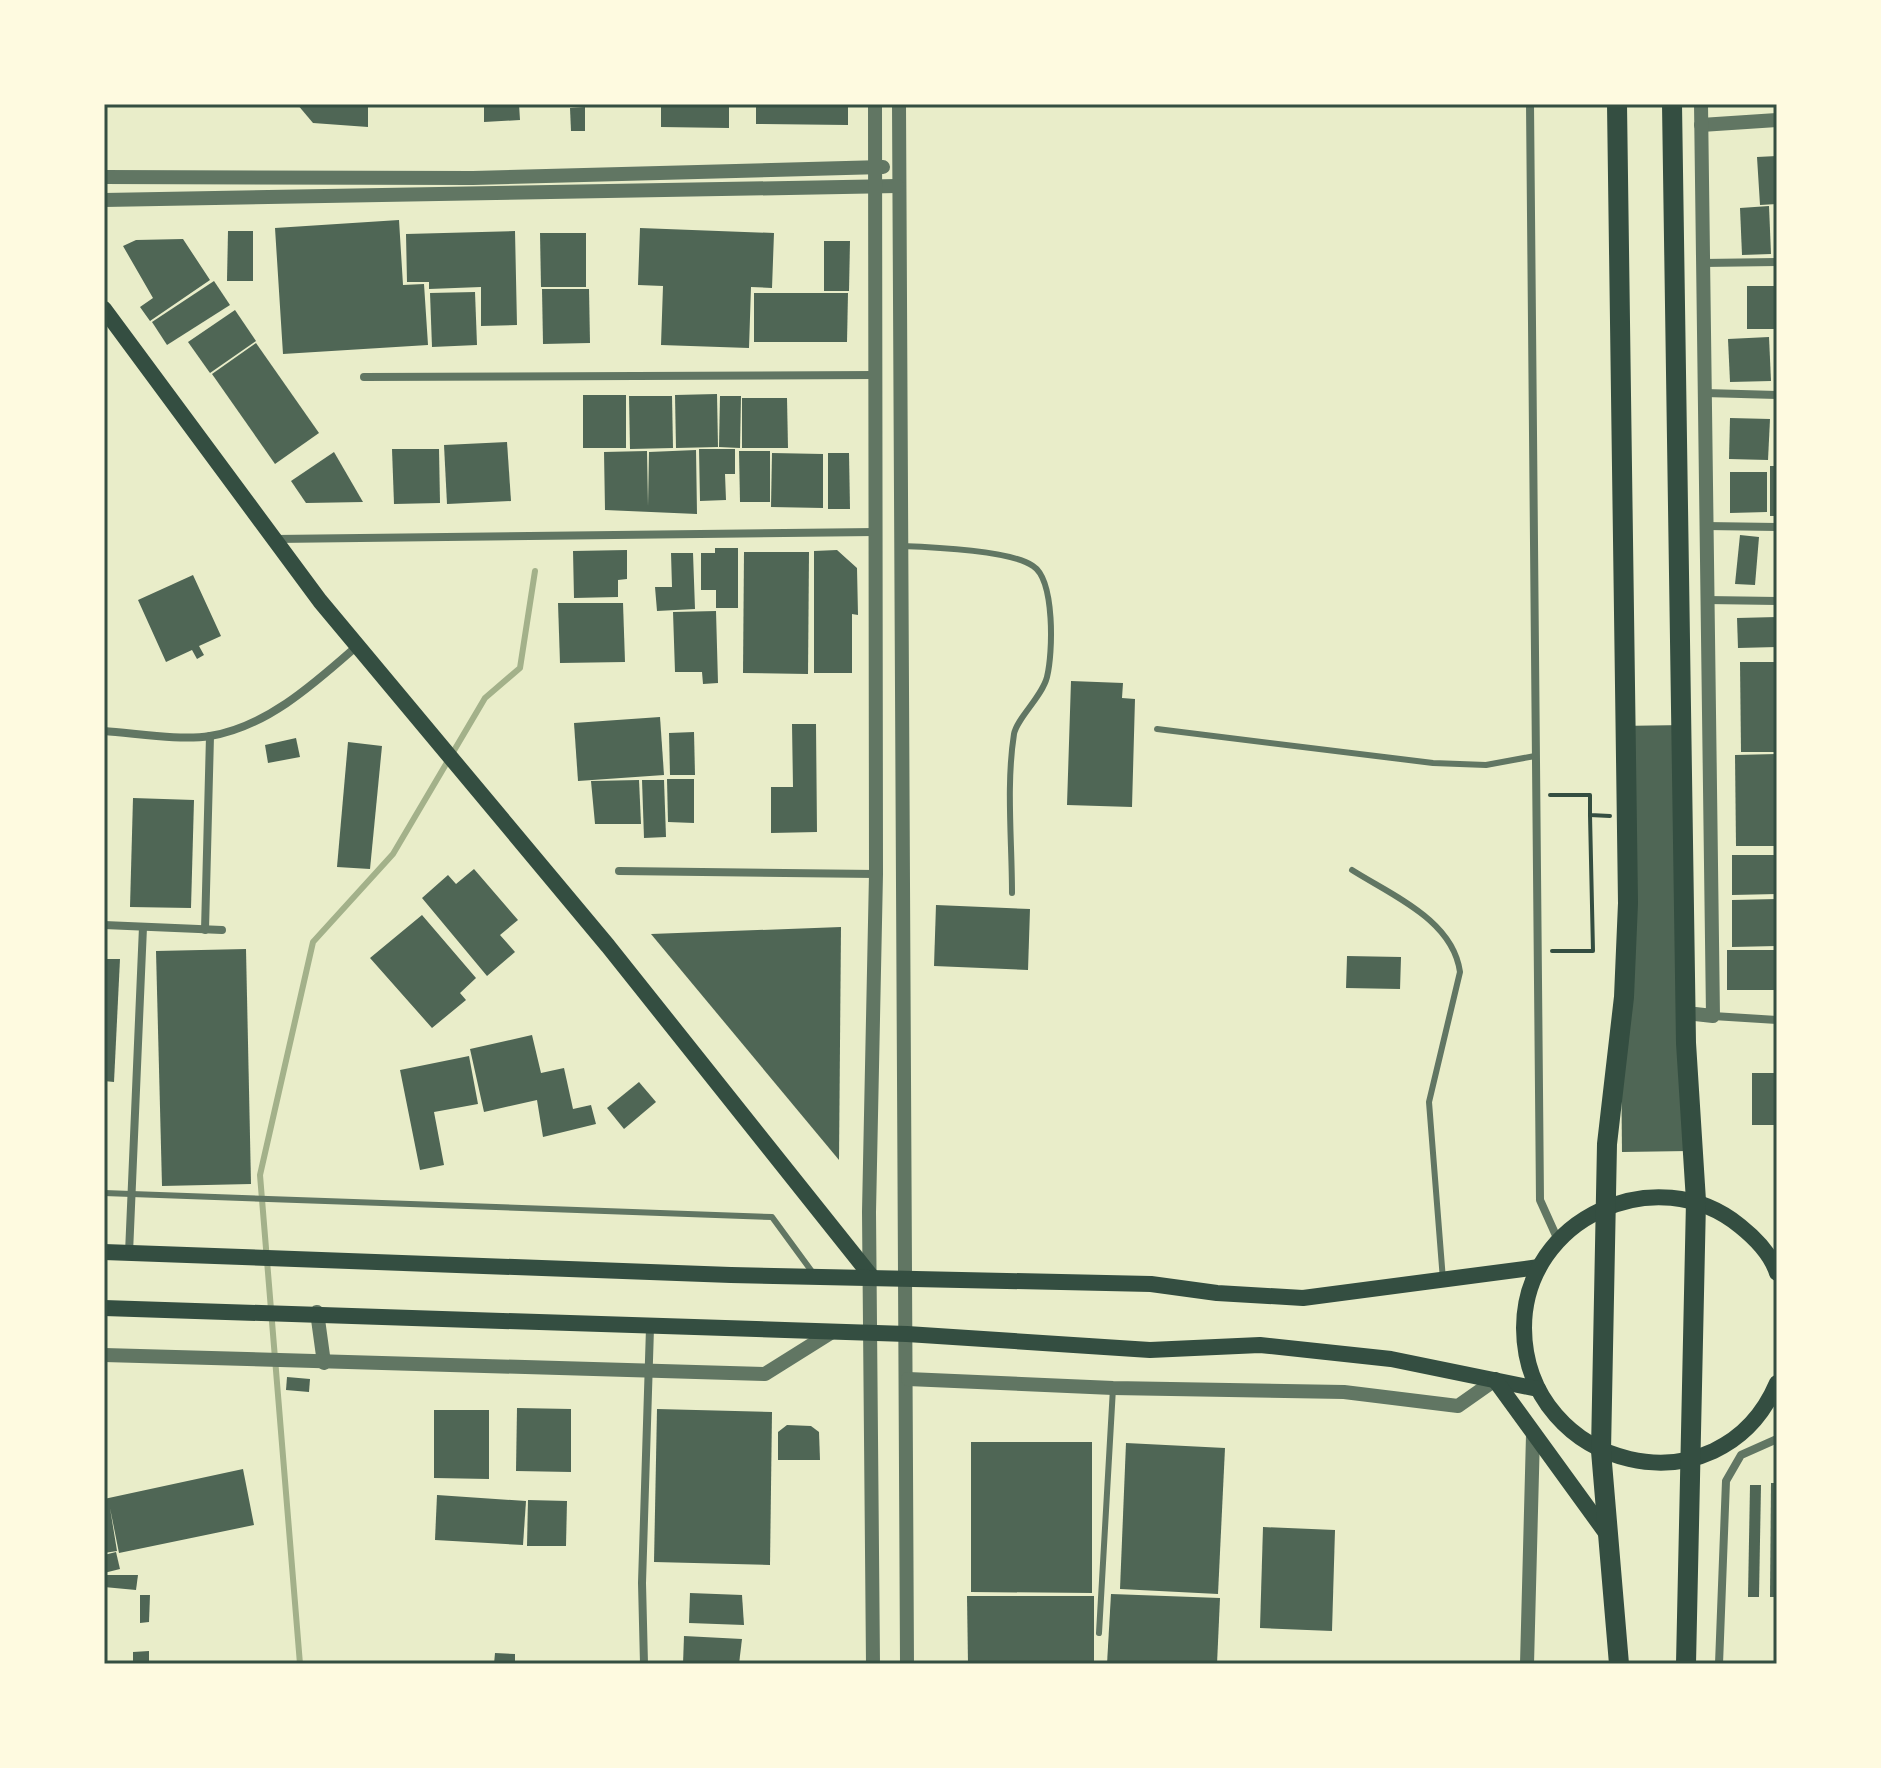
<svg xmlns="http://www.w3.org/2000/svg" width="1881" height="1768" font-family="'Archivo Narrow',sans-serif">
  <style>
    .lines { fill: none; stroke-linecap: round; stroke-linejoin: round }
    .stream { stroke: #a3b18a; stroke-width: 6 }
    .building { fill: #4f6655 }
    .path { stroke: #344e41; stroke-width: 4 }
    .service { stroke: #617663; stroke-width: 6 }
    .minor { stroke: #617663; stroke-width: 8 }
    .tertiary { stroke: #617663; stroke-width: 14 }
    .secondary { stroke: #344e41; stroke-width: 16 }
    .primary { stroke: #344e41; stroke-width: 20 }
    .neatline { fill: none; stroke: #344e41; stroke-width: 3 }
  </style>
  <rect width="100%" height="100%" fill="#e9edc9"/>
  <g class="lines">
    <polyline class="stream" points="300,1664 260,1175 313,942 393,854 485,698 520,668 535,571"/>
  </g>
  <g class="building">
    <polygon points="297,104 368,104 368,127 313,123"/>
    <polygon points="484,104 519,104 520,120 484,122"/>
    <polygon points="661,104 729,104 729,128 661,127"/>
    <polygon points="756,104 848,104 848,125 756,124"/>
    <polygon points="585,107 585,131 571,131 570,108"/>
    <polygon points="1777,156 1777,204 1760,205 1757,157"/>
    <polygon points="1769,206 1771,254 1742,255 1740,208"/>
    <polygon points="399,220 403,285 424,284 428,345 283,354 275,228"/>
    <polygon points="640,228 774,233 772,288 751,287 749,348 661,345 663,286 638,285"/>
    <polygon points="228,231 253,231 253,281 227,281"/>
    <polygon points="515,231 517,325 481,326 481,287 429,289 429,282 407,282 406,234"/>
    <polygon points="540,233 586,233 586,287 541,287"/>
    <polygon points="183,239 210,280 150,321 140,307 153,298 123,246 136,240"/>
    <polygon points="824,241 850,241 849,291 824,291"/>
    <polygon points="214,281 230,305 167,345 152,322"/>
    <rect x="1747" y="286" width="27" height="43"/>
    <polygon points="542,289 589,289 590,343 543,344"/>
    <polygon points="475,292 477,345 432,347 430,293"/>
    <polygon points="754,293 848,293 847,342 754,342"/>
    <polygon points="235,310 256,341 210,373 188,342"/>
    <polygon points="1769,337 1771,381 1730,382 1728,339"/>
    <polygon points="256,343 319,433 275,464 212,374"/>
    <polygon points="717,394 718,447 676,448 675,395"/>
    <rect x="583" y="395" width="43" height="53"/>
    <polygon points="629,396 672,396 673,448 630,449"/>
    <polygon points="720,396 741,396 740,448 719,447"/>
    <polygon points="742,398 787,398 788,448 742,448"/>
    <polygon points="1730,418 1770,419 1768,460 1729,459"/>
    <polygon points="507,442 511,501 447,504 444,445"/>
    <polygon points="392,449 439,449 440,503 394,504"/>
    <polygon points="699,449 735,449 735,474 725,474 726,500 700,501"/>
    <polygon points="696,450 697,514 605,510 604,452 647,451 648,506 649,452"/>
    <polygon points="739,451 770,451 770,502 740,502"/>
    <polygon points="334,452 363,502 306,503 291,481"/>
    <polygon points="772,453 823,454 823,508 771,507"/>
    <polygon points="828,453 849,453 850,509 828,509"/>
    <rect x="1770" y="466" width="7" height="50"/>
    <polygon points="1730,472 1767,472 1767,512 1730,513"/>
    <polygon points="1740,535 1759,537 1755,585 1735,584"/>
    <polygon points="715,548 738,548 738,608 716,608 716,590 701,590 701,553 715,553"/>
    <polygon points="627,550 627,579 618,580 618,597 574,598 573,551"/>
    <polygon points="837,550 857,568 858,615 852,614 852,673 814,673 814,551"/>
    <polygon points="744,552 809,552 808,674 743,673"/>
    <polygon points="671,553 693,553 695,609 657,611 655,587 672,587"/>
    <polygon points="193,575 221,636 199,646 204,655 197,659 192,650 166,662 138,600"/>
    <polygon points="558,603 623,603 625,662 560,663"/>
    <polygon points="716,611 718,683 703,684 702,672 675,672 673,612"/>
    <polygon points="1777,617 1777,647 1738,648 1737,618"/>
    <polygon points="1740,662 1777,662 1777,752 1741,752"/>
    <polygon points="1071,681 1123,683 1122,698 1135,699 1132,807 1067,805"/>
    <polygon points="660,717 664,775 578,781 574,723"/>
    <polygon points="792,724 816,724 817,832 771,833 771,787 793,787"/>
    <polygon points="1685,725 1688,1151 1622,1152 1618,726"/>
    <polygon points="694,732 695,775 670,775 669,733"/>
    <polygon points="296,738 300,757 268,763 265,745"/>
    <polygon points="348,742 382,746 370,869 337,867"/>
    <polygon points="1777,754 1777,846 1736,846 1735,755"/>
    <polygon points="667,779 694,779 694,823 668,822"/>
    <polygon points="639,780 641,824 595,824 591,781"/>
    <polygon points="642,780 664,780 666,837 644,838"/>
    <polygon points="133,798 194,800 191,908 130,907"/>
    <polygon points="1732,855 1777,855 1777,894 1732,895"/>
    <polygon points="474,869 518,920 500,935 515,952 487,976 422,898 448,875 456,884"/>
    <polygon points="1777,899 1777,946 1732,947 1732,900"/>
    <polygon points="936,905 1030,909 1028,970 934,966"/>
    <polygon points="422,915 476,978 460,993 466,1000 432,1028 370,958"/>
    <polygon points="841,927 839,1160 651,934"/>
    <polygon points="246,949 251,1184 162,1186 156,951"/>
    <rect x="1727" y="950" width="50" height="40"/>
    <polygon points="1347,956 1401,957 1400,989 1346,988"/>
    <polygon points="104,959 120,959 114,1082 104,1081"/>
    <polygon points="532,1035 541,1073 564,1068 573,1109 591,1105 596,1124 543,1137 537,1100 484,1112 470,1049"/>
    <polygon points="469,1056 478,1104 434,1112 444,1165 420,1170 400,1070"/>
    <rect x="1752" y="1073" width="25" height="52"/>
    <polygon points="639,1082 656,1102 624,1129 607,1108"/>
    <polygon points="287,1377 310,1379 309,1392 286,1390"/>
    <polygon points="517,1408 571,1409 571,1472 516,1471"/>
    <polygon points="657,1409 772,1412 770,1565 654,1562"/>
    <polygon points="434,1410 489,1410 489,1479 434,1478"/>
    <polygon points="787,1425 811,1426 819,1432 820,1460 778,1460 778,1432"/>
    <polygon points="971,1442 1092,1442 1092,1593 971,1592"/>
    <polygon points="1126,1443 1225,1448 1218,1594 1120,1589"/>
    <polygon points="243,1469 254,1525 119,1553 110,1508 117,1551 104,1553 104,1499"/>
    <polygon points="1771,1483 1777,1483 1777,1597 1770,1597"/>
    <polygon points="1750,1485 1761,1485 1759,1597 1748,1597"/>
    <polygon points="437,1495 526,1501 523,1545 435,1540"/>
    <polygon points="528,1500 567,1501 566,1546 527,1546"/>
    <polygon points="1263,1527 1335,1530 1332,1631 1260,1628"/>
    <polygon points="116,1552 120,1569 104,1573 104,1555"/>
    <polygon points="104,1575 138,1575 136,1590 104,1587"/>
    <polygon points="690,1593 742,1595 744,1625 689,1623"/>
    <polygon points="1111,1594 1220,1598 1217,1664 1107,1664"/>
    <polygon points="140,1595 150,1595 149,1622 140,1623"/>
    <polygon points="967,1596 1094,1596 1094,1664 968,1664"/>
    <polygon points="684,1636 742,1639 739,1664 683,1664"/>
    <polygon points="149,1651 149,1664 133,1664 133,1652"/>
    <polygon points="495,1653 515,1654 515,1664 494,1664"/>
  </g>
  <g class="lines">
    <g class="path">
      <polyline points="1550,795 1590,795 1590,815 1610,816"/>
      <polyline points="1552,951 1593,951 1590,815"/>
    </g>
    <g class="service">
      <path d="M901,546C930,547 1010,550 1033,566C1055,580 1053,653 1047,677C1042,697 1017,718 1014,734C1006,785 1012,841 1012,893"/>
      <polyline points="1157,729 1433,763 1486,765 1535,756"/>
      <path d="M1352,870C1393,896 1453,920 1460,972L1429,1102L1443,1280"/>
      <polyline points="104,1193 772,1217 813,1273"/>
      <polyline points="1099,1633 1113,1388"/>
    </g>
    <g class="minor">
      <polyline points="1530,104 1540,1200 1558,1240"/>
      <polyline points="1703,263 1777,262"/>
      <polyline points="364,377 875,375"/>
      <polyline points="1705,393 1777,395"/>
      <polyline points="1706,526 1777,527"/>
      <polyline points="275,539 875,532"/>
      <polyline points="1707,600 1777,601"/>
      <path d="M104,731C135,733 180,741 210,736C267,727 316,682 357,646"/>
      <polyline points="619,871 876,874"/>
      <polyline points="104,925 222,930"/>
      <polyline points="205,930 210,736"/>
      <polyline points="1713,1016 1777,1020"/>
      <polyline points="129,1253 143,927"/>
      <polyline points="644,1664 642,1583 650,1328"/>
      <polyline points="1719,1664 1726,1481 1741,1455 1777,1439"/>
    </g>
    <g class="tertiary">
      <polyline points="899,104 907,1664"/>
      <polyline points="1701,125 1777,120"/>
      <polyline points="104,177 473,178 883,167"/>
      <polyline points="104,200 897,186"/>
      <polyline points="1686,1013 1713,1016 1701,104"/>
      <polyline points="317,1312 324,1363"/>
      <polyline points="104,1355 765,1374 832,1332"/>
      <polyline points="908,1379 1113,1388 1344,1392 1458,1406 1495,1380"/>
      <polyline points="873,1664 869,1212 876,874 875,104"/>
      <polyline points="1527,1664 1533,1435"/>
    </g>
    <g class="secondary">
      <polyline points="104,309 320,601 608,946 871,1276"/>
      <polyline points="104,1252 731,1275 1151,1284 1217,1293 1303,1298 1539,1267"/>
      <path d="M1777,1273C1771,1254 1755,1238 1740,1226C1657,1158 1524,1218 1524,1328C1525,1470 1720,1517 1777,1383"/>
      <polyline points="104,1308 907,1334 1150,1350 1260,1345 1391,1359 1538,1389"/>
      <polyline points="1495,1380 1609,1537"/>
    </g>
    <g class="primary">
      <polyline points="1617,104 1628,903 1624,997 1607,1144 1601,1451 1619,1664"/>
      <polyline points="1672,104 1686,1043 1696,1201 1686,1664"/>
    </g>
  </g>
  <rect width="1881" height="1768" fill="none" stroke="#fefae0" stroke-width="212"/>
  <rect x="106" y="106" width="1669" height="1556" class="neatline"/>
</svg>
